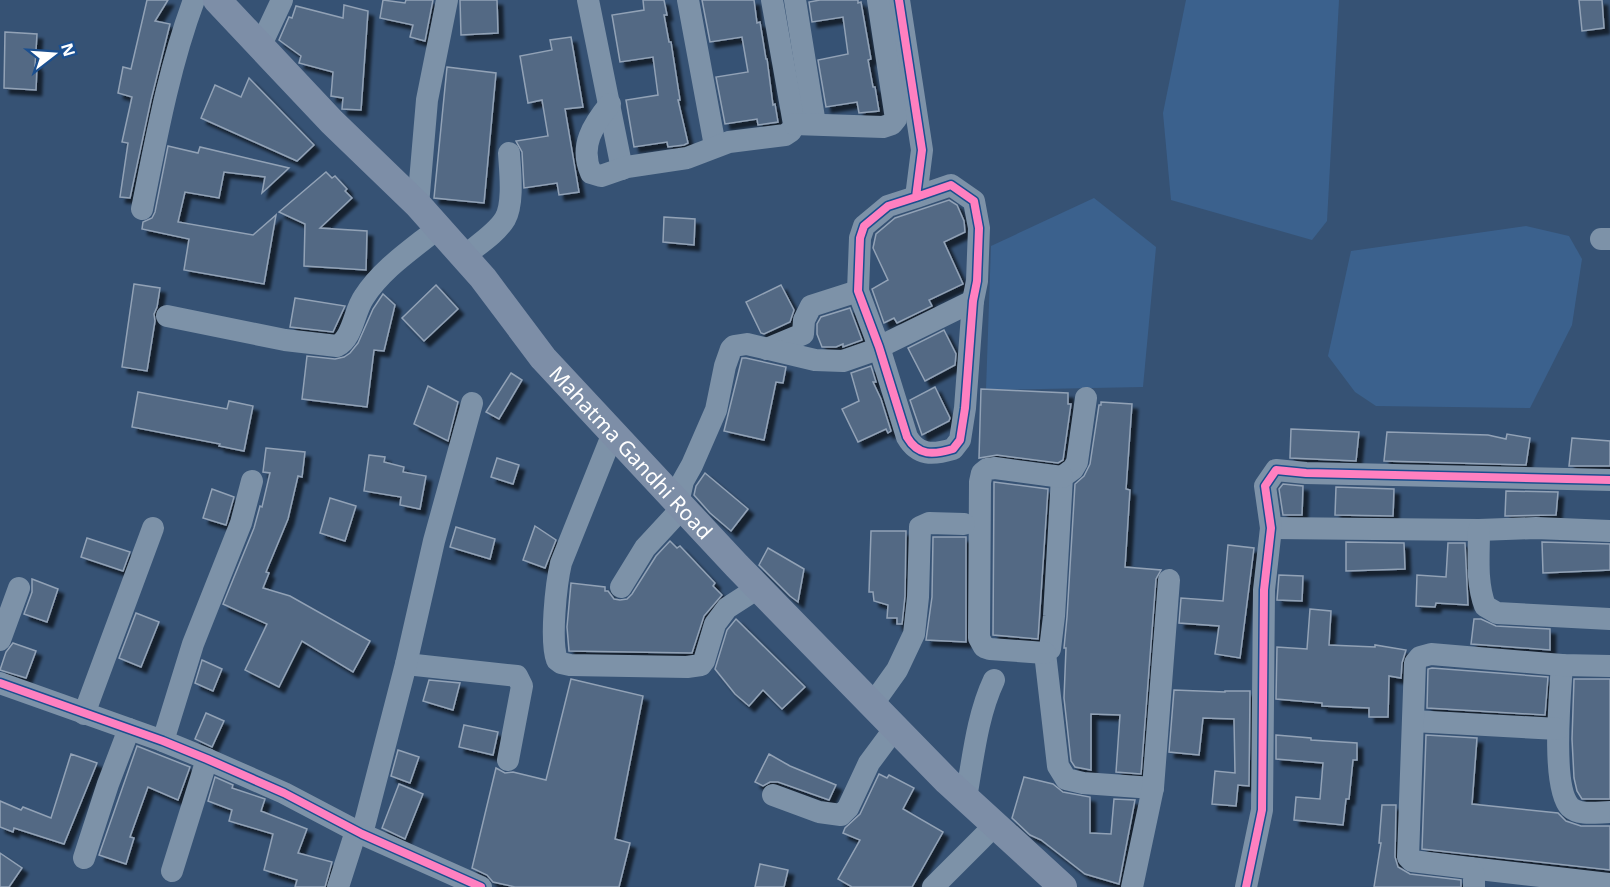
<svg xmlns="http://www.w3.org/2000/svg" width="1610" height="887" font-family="'Noto Sans',sans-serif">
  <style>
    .water { fill: #3b618d }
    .building { fill: #526984; stroke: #92a2b6; stroke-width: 1.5; filter: url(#shadow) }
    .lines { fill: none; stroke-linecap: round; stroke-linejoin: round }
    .minor { stroke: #7d92a8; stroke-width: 22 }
    .major { stroke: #7d8ea7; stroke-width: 28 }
    .cycleway-casing { stroke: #1b4f8f; stroke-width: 11 }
    .cycleway { stroke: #ff80c0; stroke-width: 8 }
    .labels { text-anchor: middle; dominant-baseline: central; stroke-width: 4.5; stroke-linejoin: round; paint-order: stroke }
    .street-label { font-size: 21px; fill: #fff; stroke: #1b4f8f }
  </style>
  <defs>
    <filter id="shadow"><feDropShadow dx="5.5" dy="5.5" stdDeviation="1.5" flood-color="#0009"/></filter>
  </defs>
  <rect width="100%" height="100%" fill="#365274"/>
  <g class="water">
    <polygon points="1186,0 1339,0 1327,221 1312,240 1171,200 1163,113"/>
    <polygon points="1094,198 1156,247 1143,387 986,390 991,246"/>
    <polygon points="1526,226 1569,236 1582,259 1572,325 1530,408 1376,406 1355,392 1328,356 1351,251"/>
  </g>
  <g class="building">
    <polygon points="147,0 168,0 155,21 170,24 151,100 130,198 120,197 128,143 122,142 132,97 118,93 123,67 131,69"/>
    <polygon points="383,0 405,3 406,0 433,0 425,41 410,37 413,25 380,18"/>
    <polygon points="460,0 497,0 498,33 461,35"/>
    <polygon points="643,0 664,0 667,15 664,15 669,42 671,42 680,100 678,100 688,143 684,145 668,147 667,142 634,147 626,100 658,95 653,57 620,62 612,15 644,10"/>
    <polygon points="702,0 754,0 757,23 760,22 766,59 767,59 773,105 775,104 778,122 758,125 757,119 725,124 716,77 748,72 742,37 710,42"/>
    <polygon points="820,0 858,0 858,3 861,2 871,59 868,60 873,87 875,87 879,111 859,113 857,102 826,107 818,60 848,54 843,17 812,22 809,2"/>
    <polygon points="1579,0 1602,0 1604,28 1582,31"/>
    <polygon points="344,5 368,11 361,110 342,109 343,98 331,96 333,72 299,63 301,56 279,40 289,17 292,18 296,6 343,18"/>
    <polygon points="5,32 37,34 35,66 37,66 36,90 4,88"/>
    <polygon points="571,37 583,107 565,109 579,192 559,195 557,183 524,188 522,152 516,141 548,136 542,100 528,103 520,56 552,50 550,40"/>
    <polygon points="447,67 496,73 484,203 434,198"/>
    <polygon points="249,78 314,145 297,161 201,118 215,85 241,97"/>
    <polygon points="168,146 198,153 200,147 289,168 262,193 265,177 224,172 219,198 185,192 178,222 253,235 276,215 264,284 184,270 189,239 142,229 143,222 152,218 155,212"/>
    <polygon points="326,172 332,178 335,176 347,189 345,191 352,198 320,228 367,231 366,270 304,266 305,224 279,212"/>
    <polygon points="949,200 957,205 964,221 965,232 944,242 963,284 929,300 932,306 897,323 894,318 884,323 872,289 888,280 873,248 876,234 895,218"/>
    <polygon points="664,217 695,219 694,245 663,242"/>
    <polygon points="134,284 160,288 157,307 154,314 155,321 147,371 122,367"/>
    <polygon points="436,285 458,309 424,341 402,318"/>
    <polygon points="781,285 794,310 790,322 764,334 761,333 746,302"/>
    <polygon points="383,294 395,305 384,351 374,350 367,407 302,399 307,356 335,359 344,357 350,353 358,343 373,309"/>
    <polygon points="295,298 345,306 333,332 290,327"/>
    <polygon points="850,308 862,340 843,347 843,344 836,347 822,347 817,334 817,324 821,317"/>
    <polygon points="944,330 956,354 955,365 925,381 908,348"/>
    <polygon points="742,358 746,358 786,367 783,383 776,382 764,440 724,431"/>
    <polygon points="871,366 876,382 873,382 881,399 891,431 888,433 886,429 858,442 842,409 859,401 851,373"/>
    <polygon points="511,373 522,380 499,419 486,412"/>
    <polygon points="428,386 458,402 448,441 414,424"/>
    <polygon points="935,387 950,418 949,421 922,435 910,400"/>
    <polygon points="981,389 1068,393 1068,404 1071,404 1063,460 1058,463 997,455 979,458"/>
    <polygon points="138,392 227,409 229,401 253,406 244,451 219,446 220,444 132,427"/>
    <polygon points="1101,402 1132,404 1126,489 1130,490 1125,567 1161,570 1156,579 1141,774 1116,772 1120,715 1091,714 1091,770 1075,767 1071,761 1064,698 1066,648 1064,648 1067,617 1075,484 1084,476 1090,464 1099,405 1101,405"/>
    <polygon points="1291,429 1359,432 1356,461 1290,458"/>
    <polygon points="1387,432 1488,435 1506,439 1507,434 1530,438 1526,465 1384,461"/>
    <polygon points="1572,438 1610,441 1610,466 1569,466"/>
    <polygon points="266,448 305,452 302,477 298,476 288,519 266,572 269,573 263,588 290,596 370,641 353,672 302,641 279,687 245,670 267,624 223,604 254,528 260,506 262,507 270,473 263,472"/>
    <polygon points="369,455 385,457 384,462 404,467 403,472 426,476 420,509 400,505 401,497 364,491"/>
    <polygon points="497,458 519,465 513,484 491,477"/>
    <polygon points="705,473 748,509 731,531 710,513 694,495 696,486"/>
    <polygon points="994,482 1048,489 1038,639 993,635"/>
    <polygon points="1283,484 1303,486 1302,515 1283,515 1279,489"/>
    <polygon points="1336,487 1394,489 1393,516 1335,515"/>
    <polygon points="212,489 234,497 226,525 203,518"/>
    <polygon points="1506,491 1558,492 1556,515 1505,516"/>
    <polygon points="330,498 356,506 345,541 320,533"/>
    <polygon points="535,526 556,540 545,568 523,560"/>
    <polygon points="456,527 495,539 490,559 450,547"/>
    <polygon points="871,531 906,531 905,596 902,624 897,624 897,618 887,618 888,605 874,601 873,592 869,592"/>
    <polygon points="933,537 966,537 966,642 926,640 932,597"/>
    <polygon points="87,538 130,552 123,571 81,557"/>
    <polygon points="670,541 677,548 680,546 715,583 713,586 722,595 704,616 692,653 569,651 567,627 571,583 605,587 605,591 608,591 614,599 620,600 627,599 632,594 656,556"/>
    <polygon points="1346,542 1404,543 1405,569 1346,571"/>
    <polygon points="1542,542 1610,544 1610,570 1543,573"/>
    <polygon points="1448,543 1465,543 1468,605 1436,603 1435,607 1416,606 1417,575 1446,577"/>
    <polygon points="1228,545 1254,548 1240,658 1215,654 1219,626 1179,623 1181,598 1223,601"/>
    <polygon points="768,548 804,569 798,602 790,596 759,565"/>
    <polygon points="1279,575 1303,576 1302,601 1277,600"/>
    <polygon points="32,579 58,589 47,622 24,614 32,592"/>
    <polygon points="1310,609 1331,611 1329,645 1375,647 1375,645 1406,650 1402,663 1401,678 1389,676 1388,717 1369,717 1369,708 1322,706 1322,703 1276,699 1277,647 1307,649"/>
    <polygon points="136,613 159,622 141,667 119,658"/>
    <polygon points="736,619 805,687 782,709 763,690 749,706 735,694 715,669 727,630"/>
    <polygon points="1474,619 1481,619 1496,626 1550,629 1550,650 1471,644"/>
    <polygon points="13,643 36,651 26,678 0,670 6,652"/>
    <polygon points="202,660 222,669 213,691 195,683"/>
    <polygon points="1432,668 1548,677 1545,715 1427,708 1428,669"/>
    <polygon points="571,679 643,696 615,839 630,843 619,887 515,887 493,882 487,875 472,868 496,768 505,773 513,772 546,780"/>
    <polygon points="1574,679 1610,679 1610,799 1582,799 1577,791 1574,778 1572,739"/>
    <polygon points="429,680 460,683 453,710 423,701"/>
    <polygon points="1174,690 1225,692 1225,691 1250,691 1249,786 1238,785 1236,806 1212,804 1215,771 1235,773 1234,719 1203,718 1199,755 1169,752"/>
    <polygon points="206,713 224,721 212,747 195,739"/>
    <polygon points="464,725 498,732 493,755 459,747"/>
    <polygon points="1276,735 1311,738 1311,740 1357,743 1357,760 1353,760 1349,799 1346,799 1343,825 1294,820 1296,797 1320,799 1323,763 1276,759"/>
    <polygon points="1426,735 1477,738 1472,804 1558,813 1566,821 1581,826 1610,826 1610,870 1422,849"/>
    <polygon points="137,746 190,767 178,800 148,787 130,837 134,838 126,864 99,855"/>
    <polygon points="398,750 419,757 410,783 391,776"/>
    <polygon points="71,754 97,763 64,844 14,828 13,832 0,827 0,801 21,810 23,807 51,818"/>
    <polygon points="769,754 790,766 836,785 829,800 778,782 770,782 763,786 755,782"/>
    <polygon points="879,774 887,778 889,775 914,788 903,809 943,832 912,887 852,887 838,879 860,840 843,833 845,828 860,814"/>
    <polygon points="215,777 233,785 232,788 265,799 261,811 307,829 298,853 332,862 325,887 295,887 297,880 264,870 273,834 229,821 232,810 208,801"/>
    <polygon points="1024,777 1053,784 1063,792 1090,797 1090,833 1111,834 1114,799 1135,800 1119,884 1085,874 1041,840 1030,835 1012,818"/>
    <polygon points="399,784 423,794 405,839 382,828"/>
    <polygon points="1382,805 1396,805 1395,857 1398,867 1410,874 1461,880 1461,887 1374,887 1381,843 1379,843"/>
    <polygon points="0,853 22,868 9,887 0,887"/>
    <polygon points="760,864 788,870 784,887 755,887"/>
  </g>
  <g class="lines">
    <g class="minor">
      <polyline points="588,0 622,169"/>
      <polyline points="688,0 715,146"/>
      <polyline points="795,0 815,124"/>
      <path d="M899,0L922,150L916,197L951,185L974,201L979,228L977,281L973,301L965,408L960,440L953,449C933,455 918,456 907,437L879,347L858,291L860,238L864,226L888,206L916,197"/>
      <polyline points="260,47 282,0"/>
      <path d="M610,104C593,125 579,146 591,173L601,176L627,167L687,158L729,142L785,135L791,131L794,124L772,0"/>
      <polyline points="794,124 883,127 892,124 896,119 878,0"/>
      <polyline points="418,205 427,100 447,0"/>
      <path d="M142,209C156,139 169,67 194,0"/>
      <polyline points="1601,239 1610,239"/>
      <path d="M463,257C476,246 496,234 505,219C514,203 510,171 509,153"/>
      <path d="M167,316L285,340L337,346C353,338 354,311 364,297C382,269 411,250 437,229"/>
      <polyline points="767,349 803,334 804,320 811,306 858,291"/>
      <polyline points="1086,398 1077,462 1073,469 1062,477 1054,616 1050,649 1045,653 1058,766 1066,779 1083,783 1153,788"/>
      <path d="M613,433L561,563C556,584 550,641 557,660L561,663L570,665L687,667L701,665L704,661L715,624L727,608L758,588"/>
      <polyline points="678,503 683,481 692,465 716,410 725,366 731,349 734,346 747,344 815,360 843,361 869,352 973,301"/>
      <polyline points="1271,528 1479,530 1536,528 1610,531"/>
      <path d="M1479,530C1479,556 1476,582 1485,606L1497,613L1610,619"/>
      <polyline points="621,587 645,548 682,508"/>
      <polyline points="0,640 19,588"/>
      <polyline points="1045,653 990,649 984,647 979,638 980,482 982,473 987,469 995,468 1062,477"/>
      <polyline points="406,664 517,676 522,686 508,760"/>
      <path d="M1562,665C1560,693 1551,787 1570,807C1579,816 1598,812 1610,812"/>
      <polyline points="0,683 163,741 207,759 284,793 362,834 481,887"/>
      <polyline points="872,705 897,670 914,634 918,597 920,527 929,523 964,524"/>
      <polyline points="84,714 153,528"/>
      <polyline points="1413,721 1558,729"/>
      <polyline points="163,741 193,644 241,523 252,481"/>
      <polyline points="773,795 819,812 841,815 848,808 869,763 895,728"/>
      <path d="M966,798C973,759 977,716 994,680"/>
      <polyline points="362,834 406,664 434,541 472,403"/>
      <polyline points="84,858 108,784 129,729"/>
      <polyline points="1470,868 1610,884"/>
      <polyline points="172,871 207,759"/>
      <polyline points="338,887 356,831"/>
      <polyline points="933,887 995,825"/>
      <polyline points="1132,887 1153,788 1169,580"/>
      <polyline points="1246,887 1262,810 1264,590 1271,528 1265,486 1276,470 1306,473 1610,480"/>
      <polyline points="1474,887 1474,875 1470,868 1412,861 1408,857 1415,663 1420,657 1431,654 1562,665 1610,666"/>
    </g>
    <path class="major" id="s1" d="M217,0L332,122L418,205L483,278L543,358L737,566L947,781L1063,887"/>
    <g class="cycleway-casing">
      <g id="cycleway">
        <path d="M899,0L922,150L916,197L951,185L974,201L979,228L977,281L973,301L965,408L960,440L953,449C933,455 918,456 907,437L879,347L858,291L860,238L864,226L888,206L916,197"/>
        <polyline points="0,683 163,741 207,759 284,793 362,834 481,887"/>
        <polyline points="1246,887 1262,810 1264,590 1271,528 1265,486 1276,470 1306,473 1610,480"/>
      </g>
    </g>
    <use href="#cycleway" class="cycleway"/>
  </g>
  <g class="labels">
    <g class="street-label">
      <text stroke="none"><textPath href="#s1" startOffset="614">Mahatma Gandhi Road</textPath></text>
    </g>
  </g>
  <g transform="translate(54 54) rotate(73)" stroke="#1b4f8f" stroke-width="4.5" paint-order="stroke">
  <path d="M0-4.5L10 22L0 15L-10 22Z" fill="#ffffff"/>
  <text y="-9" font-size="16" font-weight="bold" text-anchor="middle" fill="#ffffff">N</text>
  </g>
</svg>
